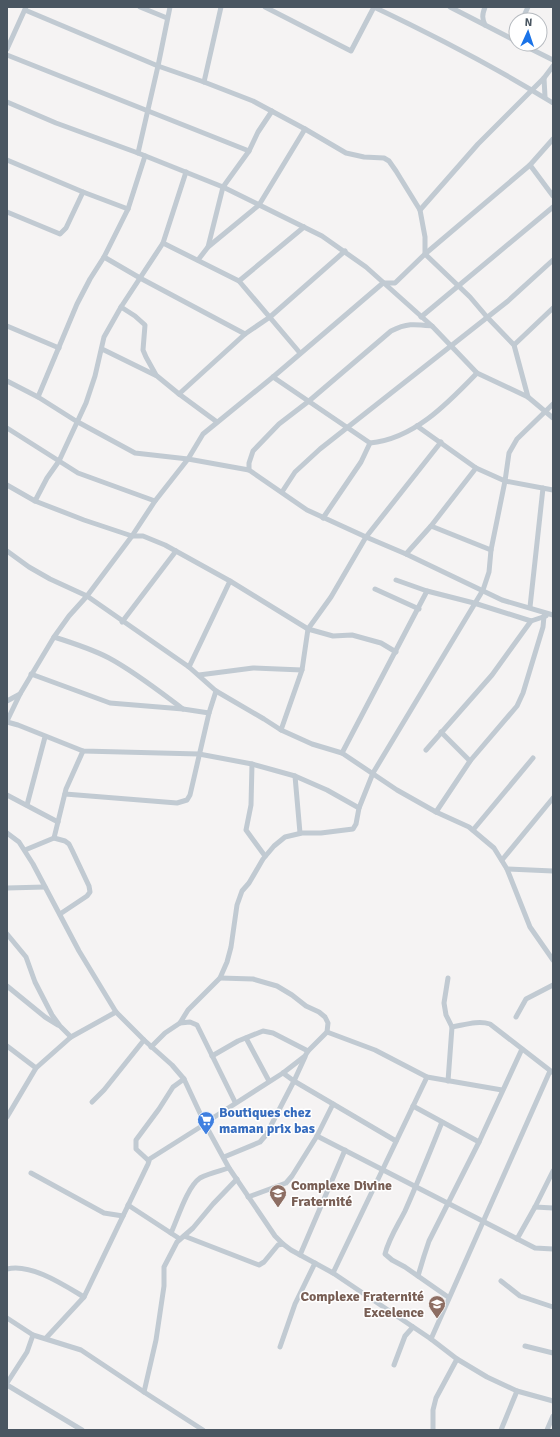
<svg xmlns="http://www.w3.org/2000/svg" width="560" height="1437" font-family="Signika,sans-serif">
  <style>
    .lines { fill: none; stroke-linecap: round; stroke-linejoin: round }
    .minor { stroke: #c1cad2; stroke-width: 5 }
    .labels { text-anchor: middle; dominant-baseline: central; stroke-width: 3; stroke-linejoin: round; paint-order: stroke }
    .shop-label { font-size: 14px; font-weight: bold; fill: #366cbe; stroke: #fff; text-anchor: start }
    .education-label { font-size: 14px; font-weight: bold; fill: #785e54; stroke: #fff; text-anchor: start }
  </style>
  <rect width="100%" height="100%" fill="#f5f3f3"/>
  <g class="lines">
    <g class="minor">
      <polyline points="140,7 167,18"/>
      <polyline points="265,7 351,51 374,7"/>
      <path d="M374,7C435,36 495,67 553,103"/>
      <polyline points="450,7 516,41"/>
      <polyline points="25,10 158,66 204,82 253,101 305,129 346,153 364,157 384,158 389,161 396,171 420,210 425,237 425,254 470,297 487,317 514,345 528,397"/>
      <polyline points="522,20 528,7"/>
      <path d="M485,25C482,18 482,15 485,7"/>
      <polyline points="521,44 553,60"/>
      <polyline points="7,49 26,7"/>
      <polyline points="7,55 249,151"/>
      <polyline points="544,78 545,97"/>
      <polyline points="204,82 221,7"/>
      <polyline points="7,102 56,123 138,153 223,187 322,236 366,267 432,326 477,373 528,397 553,418"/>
      <polyline points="138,153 158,66 170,7"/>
      <polyline points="7,160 83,192 128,209"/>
      <polyline points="530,165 553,196"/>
      <polyline points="420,210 478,144 544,78 553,66"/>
      <polyline points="7,212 60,234 66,228 83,192"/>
      <polyline points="163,243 239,281 300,353"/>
      <polyline points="208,247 223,187 249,151 258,132 272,111"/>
      <polyline points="104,257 140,278 245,334"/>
      <polyline points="198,260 208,247 259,205 305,129"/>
      <polyline points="239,281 304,227"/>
      <polyline points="121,307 135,316 145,325 143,350 146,357 156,375"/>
      <polyline points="421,317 553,207"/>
      <polyline points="7,326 59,348"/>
      <polyline points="514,345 553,308"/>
      <polyline points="102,349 157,376 179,394 217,422"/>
      <path d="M273,377L370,443C414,439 448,403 477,373"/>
      <polyline points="7,381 38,397 76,421 135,453 188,459 249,470 307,510 366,537 406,554 502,600 553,615"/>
      <polyline points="179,394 245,334 270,317 345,251"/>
      <polyline points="38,397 77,304 90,279 104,257 128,209 145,156"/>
      <polyline points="417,426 476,468 505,481 553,490"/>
      <polyline points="7,428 78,473 155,501"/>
      <path d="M249,470V463L253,451L279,424L309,401L391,331C407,323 414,324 432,326"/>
      <polyline points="7,485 35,501 84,520 132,536 143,536 165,545 230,581 308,629 333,636 352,635 381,643 396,652"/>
      <polyline points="282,492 295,472 320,449 508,301 553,260"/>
      <polyline points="35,501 47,478 59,461 86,403 95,376 104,337 121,307 163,243 186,172"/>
      <polyline points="323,518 361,462 370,443"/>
      <polyline points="431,526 491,550"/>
      <polyline points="7,551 29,567 50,579 87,596 189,667 216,691 264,719 281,730 312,744 342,753 397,790 436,812 469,827 494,848 507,869 530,927 553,960"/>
      <polyline points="406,554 431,526 476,468"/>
      <polyline points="396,580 427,591 474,603 531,621 546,616"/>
      <polyline points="375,589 419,609"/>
      <polyline points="530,607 543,488"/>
      <polyline points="122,622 176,551"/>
      <path d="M54,637C73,643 92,649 109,658C135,672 159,691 183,709"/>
      <polyline points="189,667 230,581"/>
      <polyline points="31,674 110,703 183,709 209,713 216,691"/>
      <polyline points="199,675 253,668 302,670"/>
      <polyline points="7,701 20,694 54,637 69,616 87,596 132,536 155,501 188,459 203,434 273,377 383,283 395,283 425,254 530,165 553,139"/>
      <polyline points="7,721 20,694"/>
      <polyline points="7,722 18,725 83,751 199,754 252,764 295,776 327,790 359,808"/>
      <polyline points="281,730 302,670 308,629 331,597 366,537 441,442"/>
      <polyline points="441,732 470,761"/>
      <polyline points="426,750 492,675 531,621"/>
      <polyline points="342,753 427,591"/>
      <polyline points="252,764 251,805 246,830 265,856"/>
      <polyline points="295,776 300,833"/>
      <polyline points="65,794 177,803 187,800 190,795 209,713"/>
      <polyline points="7,795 58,822"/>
      <polyline points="27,805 45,737"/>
      <polyline points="436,812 470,761 517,706 523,693 543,627 544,616"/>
      <polyline points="473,830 533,758"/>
      <polyline points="7,833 19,842 33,864 79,951 116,1012 144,1040 172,1065 184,1079 206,1126 229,1168 275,1236 283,1244 291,1250 333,1273 431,1339 457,1359 487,1377 517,1391 553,1401"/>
      <polyline points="54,838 66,789 83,751"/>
      <polyline points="25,850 54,838 65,841 69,844 72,850 89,886 90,892 87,896 60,914"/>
      <polyline points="502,860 553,798"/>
      <polyline points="507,869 553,871"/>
      <polyline points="7,888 45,887"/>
      <polyline points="7,934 26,957 35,982 52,1015 60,1026 71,1037"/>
      <polyline points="448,978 444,1003 446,1015 452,1027 448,1081"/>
      <polyline points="7,986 45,1017 58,1025"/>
      <polyline points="516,1017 526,999 553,985"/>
      <polyline points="180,1023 190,1022 197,1025 235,1102"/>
      <path d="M452,1027C464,1025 478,1020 490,1024L552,1072"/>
      <polyline points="327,1032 375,1050 427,1077 502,1090"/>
      <polyline points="246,1038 269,1081"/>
      <polyline points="7,1046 36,1068"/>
      <polyline points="151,1047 165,1033 180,1023 188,1010 220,978 227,962 231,947 237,905 242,891 249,883 263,859 274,846 285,837 302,833 321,833 353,829 356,824 359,808 373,773 483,590 489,572 491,550 505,481 509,453 517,439 553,404"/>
      <polyline points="212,1056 238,1041 263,1031 273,1033 308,1051"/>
      <polyline points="283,1073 294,1081 396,1141"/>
      <polyline points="92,1102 104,1090 144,1040"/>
      <polyline points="413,1106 479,1142"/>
      <polyline points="7,1117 36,1068 71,1037 116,1012"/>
      <path d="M442,1122C430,1152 418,1182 405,1211C398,1225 389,1238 385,1254L392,1260L405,1267L448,1297"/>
      <polyline points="205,1123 283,1073 305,1056 308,1051 327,1032 328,1023 325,1017 319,1012 306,1006 292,995 277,986 253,979 220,978"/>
      <polyline points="317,1136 535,1248 553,1249"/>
      <polyline points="224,1157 260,1142 266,1135 294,1081 305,1057"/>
      <polyline points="148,1160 205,1124"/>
      <polyline points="31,1173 104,1213 123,1216"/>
      <polyline points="248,1197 286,1183 292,1176 317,1136 333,1104"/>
      <polyline points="128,1205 180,1239"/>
      <polyline points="535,1207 553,1208"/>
      <path d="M171,1233C178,1218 187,1187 200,1178C209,1173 220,1171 229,1168"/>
      <polyline points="184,1236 259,1265 264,1262 278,1245 283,1244"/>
      <polyline points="517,1239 535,1207 553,1171"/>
      <polyline points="300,1255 345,1150"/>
      <path d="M7,1269C31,1263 64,1285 84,1297"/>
      <polyline points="333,1273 427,1077"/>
      <polyline points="418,1276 424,1256 429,1241 479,1142 522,1049"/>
      <polyline points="501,1281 520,1296 553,1307"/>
      <polyline points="7,1318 33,1335 81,1350 144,1392 203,1430"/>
      <polyline points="46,1338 84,1297 148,1164 149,1161 136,1149 136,1140 159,1109 173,1087 184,1079"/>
      <polyline points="431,1339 550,1071"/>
      <polyline points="525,1346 553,1353"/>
      <polyline points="280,1347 295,1304 315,1263"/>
      <polyline points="394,1365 405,1336 413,1327"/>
      <polyline points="7,1383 27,1352 33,1335"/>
      <polyline points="7,1385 82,1430"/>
      <polyline points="144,1392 156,1340 164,1286 164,1267 177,1242 193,1228 213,1204 237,1179"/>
      <polyline points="433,1430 433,1410 436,1398 457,1359"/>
      <polyline points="501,1430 517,1391"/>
      <polyline points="547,1430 553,1416"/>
    </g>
  </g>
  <defs>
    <g id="supermarket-pin" transform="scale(0.9)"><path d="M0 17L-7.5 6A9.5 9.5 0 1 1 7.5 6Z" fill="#3f7fe0" stroke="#fff"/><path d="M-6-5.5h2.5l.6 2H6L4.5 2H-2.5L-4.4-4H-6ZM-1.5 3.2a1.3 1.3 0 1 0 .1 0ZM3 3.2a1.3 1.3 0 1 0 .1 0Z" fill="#fff"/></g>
    <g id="school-pin" transform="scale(0.9)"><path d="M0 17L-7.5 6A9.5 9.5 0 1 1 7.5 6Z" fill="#8d6e63" stroke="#fff"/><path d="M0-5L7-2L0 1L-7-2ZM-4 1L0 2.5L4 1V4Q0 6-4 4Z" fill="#fff"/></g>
  </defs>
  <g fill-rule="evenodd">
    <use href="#supermarket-pin" x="206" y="1120"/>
    <use href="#school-pin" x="278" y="1193"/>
    <use href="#school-pin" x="437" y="1304"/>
  </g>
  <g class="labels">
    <g class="shop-label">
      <text x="219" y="1112">Boutiques chez<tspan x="219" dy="16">maman prix bas</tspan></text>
    </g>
    <g class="education-label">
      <text x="291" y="1185">Complexe Divine<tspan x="291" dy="16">Fraternité</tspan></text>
      <text x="424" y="1296" text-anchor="end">Complexe Fraternité<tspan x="424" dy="16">Excelence</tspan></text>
    </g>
  </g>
  <rect width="560" height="1437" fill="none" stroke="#4a5661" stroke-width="16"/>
  <g transform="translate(528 32) rotate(3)"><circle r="19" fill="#ffffff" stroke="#b7bbc0"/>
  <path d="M0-3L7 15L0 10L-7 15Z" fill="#1a73e8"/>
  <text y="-6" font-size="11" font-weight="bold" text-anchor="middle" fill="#4a5661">N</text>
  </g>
</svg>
